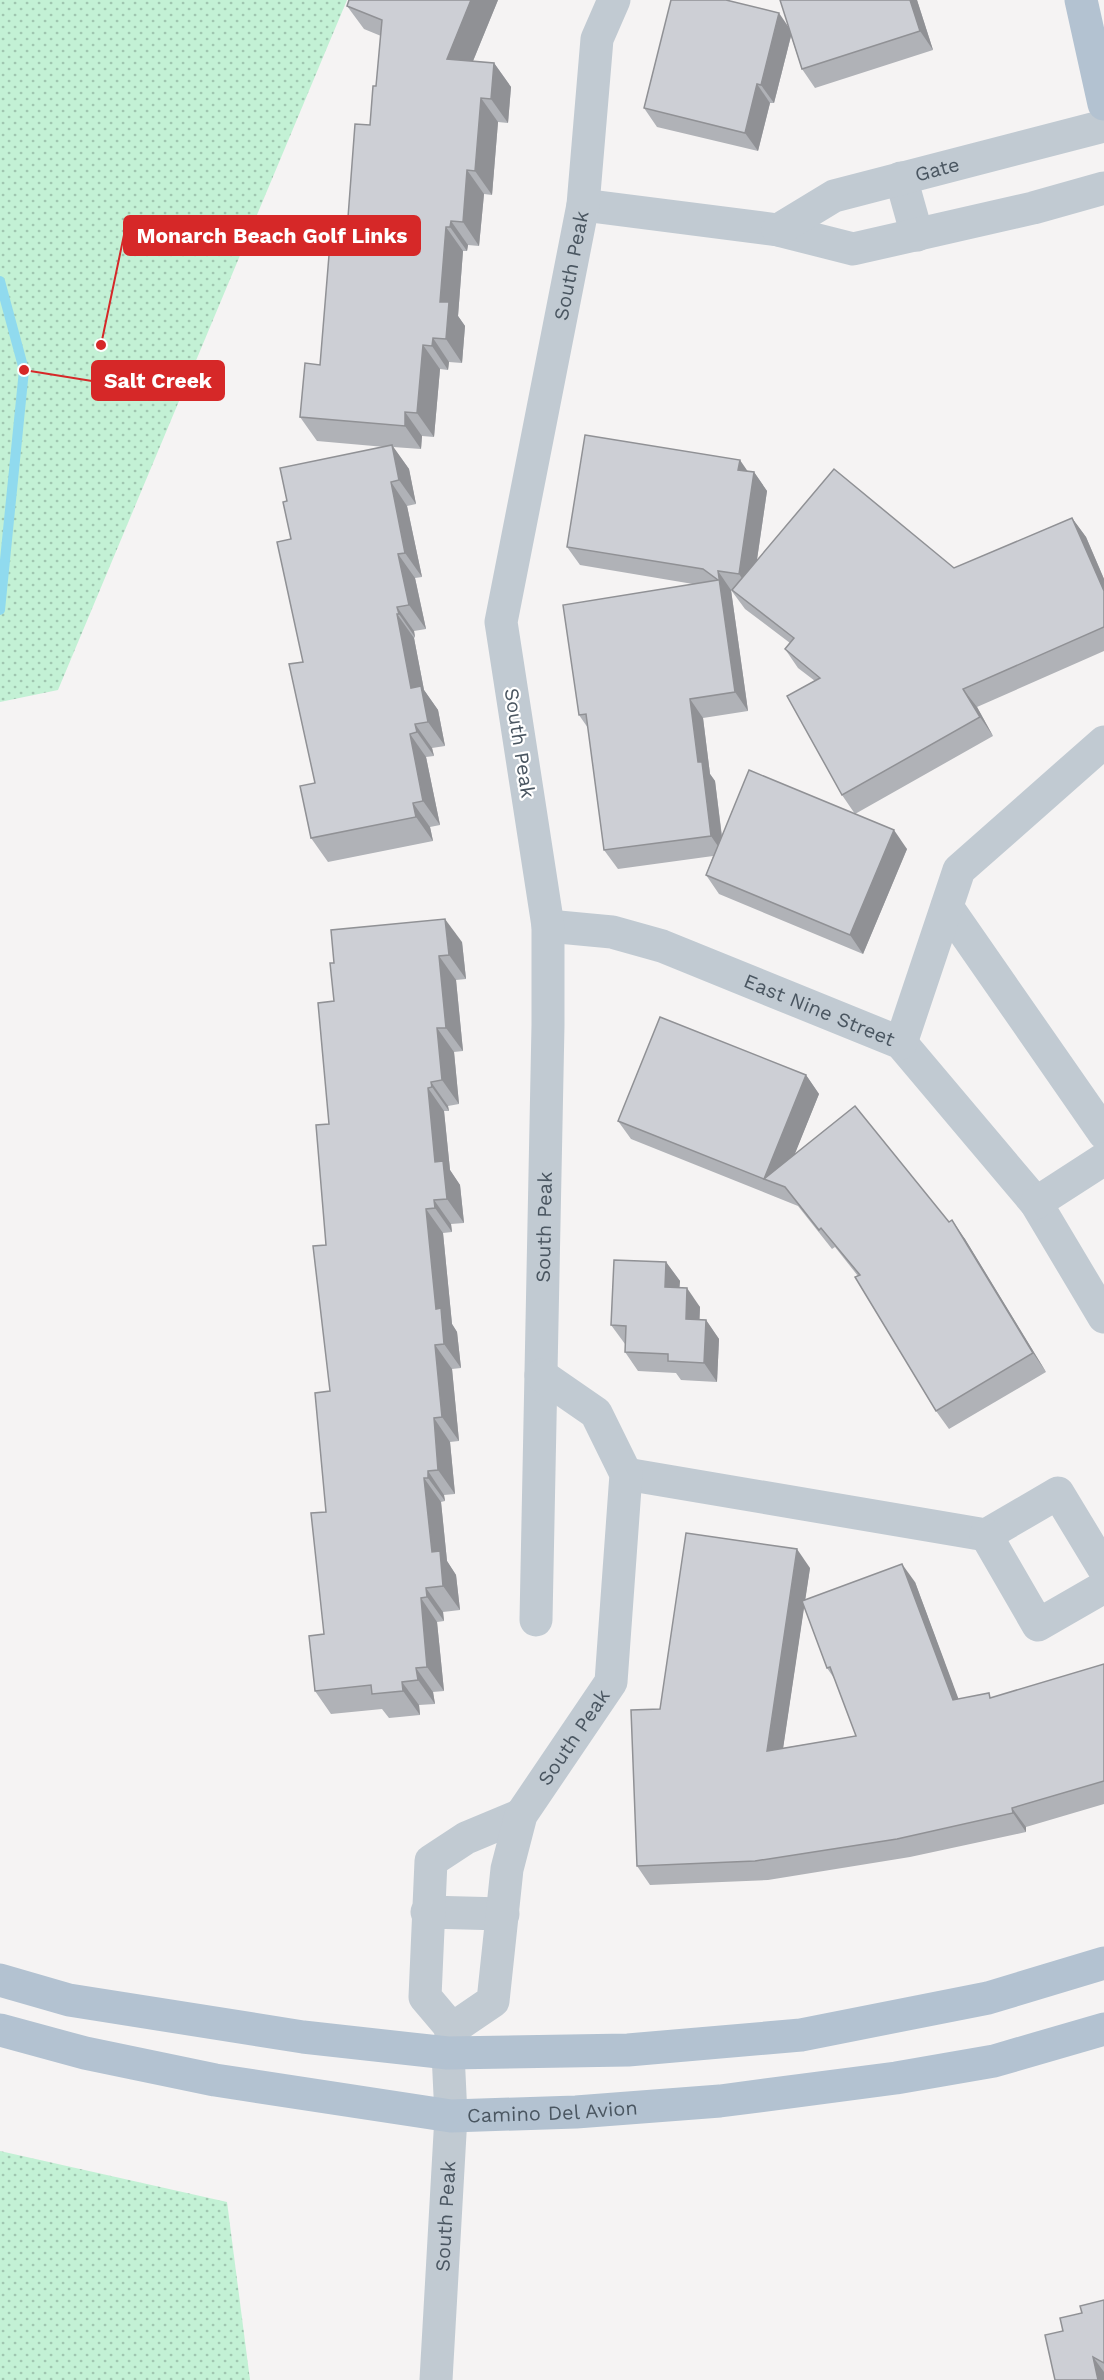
<svg xmlns="http://www.w3.org/2000/svg" width="1104" height="2380" font-family="'Work Sans',sans-serif">
  <style>
    .grass { fill: url(#grass-dots) }
    .lines { fill: none; stroke-linecap: round; stroke-linejoin: round }
    .stream { stroke: #90daee; stroke-width: 10 }
    .minor { stroke: #c1cad2; stroke-width: 33 }
    .major { stroke: #b3c2d1; stroke-width: 33 }
    .wall { fill: #b0b2b7; fill-rule: evenodd }
    .shaded-wall { fill: #909195 }
    .building { fill: #cdcfd5; stroke: #909195; stroke-width: 1.5 }
    .labels { text-anchor: middle; dominant-baseline: central; stroke-width: 4.5; stroke-linejoin: round; paint-order: stroke }
    .street-label { font-size: 20px; fill: #4a5661; stroke: #fff }
    .leader { fill: none; stroke: #d62828; stroke-width: 2 }
    .callout-dot { fill: #d62828; stroke: #fff; stroke-width: 2 }
    .callout { fill: #d62828; stroke: #d62828; stroke-width: 2 }
    .callout-label { font-size: 21px; text-anchor: middle; font-weight: bold; fill: #fff }
  </style>
  <defs>
    <pattern id="grass-dots" width="8" height="8" patternUnits="userSpaceOnUse" patternTransform="scale(1.5)"><rect width="8" height="8" fill="#c3f1d5"/><path d="M2 2h.1M6 6h.1" fill="none" stroke="#a0c6b0" stroke-width="1.8" stroke-linecap="round"/></pattern>
  </defs>
  <rect width="100%" height="100%" fill="#f5f3f3"/>
  <g class="grass">
    <polygon points="0,0 347,0 58,690 0,702"/>
    <polygon points="0,2151 227,2202 250,2380 0,2380"/>
  </g>
  <g class="lines">
    <polyline class="stream" points="0,281 24,370 0,610"/>
    <g class="minor">
      <polyline points="901,178 917,235"/>
      <polyline points="583,205 778,230 853,249 1033,208 1104,188"/>
      <path id="s1" d="M778,230L834,196L1104,126"/>
      <polyline points="947,907 1104,1133"/>
      <path id="s2" d="M548,926L612,932L662,946L901,1043L1036,1203L1104,1317"/>
      <polyline points="901,1043 959,870 1104,742"/>
      <polyline points="1036,1203 1104,1159"/>
      <polyline points="626,1474 986,1535 1058,1493 1104,1569"/>
      <polyline points="986,1535 1038,1625 1104,1587"/>
      <path id="s3" d="M536,1620L548,1025V926L501,622L583,205L597,39L614,0"/>
      <polyline points="427,1912 503,1914"/>
      <polyline points="452,2029 425,1997 431,1861 466,1838 521,1815"/>
      <path id="s4" d="M436,2380L451,2116L448,2053L452,2029L493,2001L507,1869L521,1815L611,1682L626,1474L596,1413L541,1375"/>
    </g>
    <g class="major">
      <polyline points="1081,0 1104,104"/>
      <polyline points="0,1980 69,2000 303,2037 448,2053 628,2050 801,2035 988,1998 1104,1963"/>
      <path id="s5" d="M0,2030L85,2053L215,2080L451,2116L576,2112L720,2101L896,2078L994,2061L1104,2029"/>
    </g>
  </g>
  <g class="wall">
    <polygon points="498,0 473,61 494,63 511,87 508,123 498,122 492,195 484,194 479,246 468,245 467,251 463,251 458,316 465,326 462,363 449,362 448,370 440,369 434,437 422,436 421,449 393,447 409,469 416,504 407,506 422,577 415,578 426,629 414,631 415,637 414,638 424,690 438,710 445,746 432,748 434,756 426,757 440,825 430,827 433,841 328,862 311,838 315,783 287,501 385,447 317,441 300,417 320,365 346,244 370,125 376,86 381,36 364,29 347,6"/>
    <polygon points="917,0 933,50 815,88 802,69 791,36 774,103 770,103 758,151 657,127 644,108 788,26"/>
    <path d="M747,471L754,472L767,491L757,560L954,568L1072,518L1086,537L1104,579V651L977,707L993,736L855,814L907,849L863,954L719,894L706,875L713,856L618,869L604,850L588,728L579,715L693,584L580,565L567,547ZM731,590L745,609L790,643L785,649L798,668L815,681L842,795L855,814L722,836L715,781L710,774L703,718L748,711Z"/>
    <polygon points="462,942 466,979 456,980 463,1051 454,1052 459,1104 448,1106 449,1111 444,1111 450,1170 460,1185 464,1223 451,1224 452,1232 443,1233 452,1324 457,1332 461,1368 452,1369 459,1441 450,1442 455,1494 444,1495 445,1501 441,1502 447,1561 456,1575 460,1610 443,1612 444,1621 437,1622 444,1691 433,1692 435,1704 419,1705 420,1715 389,1718 382,1709 331,1714 315,1691 324,1634 330,1391 326,1245 329,1124 334,1001"/>
    <polygon points="806,1075 819,1094 794,1155 949,1222 965,1239 1046,1372 949,1429 936,1411 858,1276 835,1247 832,1249 798,1206 631,1139 618,1121"/>
    <polygon points="666,1262 680,1281 679,1288 700,1307 699,1319 706,1320 719,1339 717,1382 681,1380 676,1373 638,1371 625,1352 625,1344 611,1325"/>
    <path d="M810,1568L805,1600L915,1582L958,1699L992,1698L1104,1664V1804L1026,1827V1832L910,1857L768,1880L650,1885L637,1866L660,1709ZM804,1606L827,1668L836,1681L856,1736L783,1748Z"/>
    <polygon points="1104,2300 1104,2380 1063,2331 1082,2313"/>
  </g>
  <g class="shaded-wall">
    <polygon points="471,0 498,0 464,83 447,59"/>
    <polygon points="910,0 917,0 933,50 920,31"/>
    <polygon points="779,13 792,32 774,103 761,85"/>
    <polygon points="494,63 511,87 508,123 491,99"/>
    <polygon points="757,84 770,103 758,151 745,133"/>
    <polygon points="481,98 498,122 492,195 475,171"/>
    <polygon points="467,170 484,194 479,246 463,222"/>
    <polygon points="451,221 468,245 467,251 450,227"/>
    <polygon points="446,227 463,251 458,316 465,326 462,363 446,339 440,302"/>
    <polygon points="433,338 449,362 448,370 432,346"/>
    <polygon points="423,345 440,369 434,437 417,413"/>
    <polygon points="405,412 422,436 421,449 405,426"/>
    <polygon points="392,445 409,469 416,504 399,480"/>
    <polygon points="740,460 753,479 754,472 767,491 752,593 739,574 738,470"/>
    <polygon points="391,482 407,506 422,577 405,553"/>
    <polygon points="1072,518 1086,537 1104,579 1104,591"/>
    <polygon points="398,554 415,578 426,629 409,605"/>
    <polygon points="718,571 731,590 748,711 735,692"/>
    <polygon points="397,607 414,631 415,637 399,614"/>
    <polygon points="397,614 414,638 424,690 438,710 445,746 428,722 411,688"/>
    <polygon points="963,689 977,707 993,736 980,717"/>
    <polygon points="690,699 703,718 710,774 715,781 724,855 711,836 698,762"/>
    <polygon points="415,724 432,748 434,756 417,732"/>
    <polygon points="410,734 426,757 440,825 423,801"/>
    <polygon points="413,803 430,827 433,841 416,817"/>
    <polygon points="894,830 907,849 863,954 850,935"/>
    <polygon points="445,919 462,942 466,979 449,955"/>
    <polygon points="439,956 456,980 463,1051 446,1028"/>
    <polygon points="437,1028 454,1052 459,1104 442,1080"/>
    <polygon points="806,1075 819,1094 782,1186 764,1179 777,1198 764,1179"/>
    <polygon points="431,1082 448,1106 449,1111 432,1087"/>
    <polygon points="428,1088 444,1111 450,1170 460,1185 464,1223 447,1199 435,1162"/>
    <polygon points="434,1200 451,1224 452,1232 435,1208"/>
    <polygon points="426,1209 443,1233 452,1324 457,1332 461,1368 444,1344 436,1309"/>
    <polygon points="952,1220 965,1239 1046,1372 1033,1353"/>
    <polygon points="666,1262 680,1281 678,1306 665,1287"/>
    <polygon points="687,1288 700,1307 699,1338 686,1319"/>
    <polygon points="706,1320 719,1339 717,1382 704,1363"/>
    <polygon points="435,1345 452,1369 459,1441 442,1417"/>
    <polygon points="434,1418 450,1442 455,1494 438,1470"/>
    <polygon points="428,1471 444,1495 445,1501 428,1478"/>
    <polygon points="424,1478 441,1502 447,1561 456,1575 460,1610 443,1586 432,1552"/>
    <polygon points="797,1549 810,1568 780,1769 767,1751"/>
    <polygon points="902,1564 915,1582 966,1719 953,1700"/>
    <polygon points="426,1588 443,1612 444,1621 427,1597"/>
    <polygon points="421,1598 437,1622 444,1691 427,1667"/>
    <polygon points="416,1668 433,1692 435,1704 418,1680"/>
    <polygon points="402,1682 419,1705 420,1715 403,1691"/>
    <polygon points="1012,1808 1026,1827 1026,1832 1013,1813"/>
    <polygon points="1093,2357 1104,2372 1104,2380 1098,2380"/>
  </g>
  <g class="building">
    <polygon points="349,0 471,0 447,59 494,63 491,99 481,98 475,171 467,170 463,222 451,221 450,227 446,227 440,302 449,302 446,339 433,338 432,346 423,345 417,413 405,412 405,426 300,417 305,363 320,365 330,243 346,244 355,124 370,125 373,86 376,86 382,20 347,6"/>
    <polygon points="671,0 726,0 779,13 761,85 757,84 745,133 644,108"/>
    <polygon points="780,0 910,0 920,31 802,69"/>
    <polygon points="585,435 740,460 738,470 754,472 739,574 718,571 735,692 690,699 698,762 702,762 711,836 604,850 586,714 579,715 563,605 718,580 703,569 567,547"/>
    <polygon points="392,445 399,480 391,482 405,553 398,554 409,605 397,607 399,614 397,614 411,688 421,686 428,722 415,724 417,732 410,734 423,801 413,803 416,817 311,838 300,786 315,783 289,664 303,662 277,542 291,539 283,502 287,501 280,468"/>
    <polygon points="834,469 954,568 1072,518 1104,591 1104,627 963,689 980,717 842,795 787,696 820,678 785,649 794,638 732,590"/>
    <polygon points="749,770 894,830 850,935 706,875"/>
    <polygon points="445,919 449,955 439,956 446,1028 437,1028 442,1080 431,1082 432,1087 428,1088 435,1162 443,1161 447,1199 434,1200 435,1208 426,1209 436,1309 441,1308 444,1344 435,1345 442,1417 434,1418 438,1470 428,1471 428,1478 424,1478 432,1552 440,1551 443,1586 426,1588 427,1597 421,1598 427,1667 416,1668 418,1680 402,1682 403,1691 372,1694 371,1685 315,1691 309,1636 324,1634 311,1513 326,1512 315,1393 330,1391 313,1246 326,1245 316,1125 329,1124 318,1003 334,1001 330,963 334,963 331,930"/>
    <polygon points="660,1017 806,1075 764,1179 618,1121"/>
    <polygon points="855,1106 949,1222 952,1220 1033,1353 936,1411 855,1277 860,1275 821,1228 819,1230 785,1187 764,1179"/>
    <polygon points="614,1260 666,1262 665,1287 687,1288 686,1319 706,1320 704,1363 668,1361 668,1354 625,1352 626,1326 611,1325"/>
    <polygon points="686,1533 797,1549 767,1751 856,1736 830,1667 827,1668 802,1601 902,1564 953,1700 989,1693 990,1698 1104,1664 1104,1781 1012,1808 1013,1813 897,1839 755,1861 637,1866 631,1710 660,1709"/>
    <polygon points="1104,2300 1104,2363 1093,2357 1098,2380 1055,2380 1045,2335 1063,2331 1060,2318 1082,2313 1080,2306"/>
  </g>
  <g class="labels">
    <g class="street-label">
      <text stroke="none"><textPath href="#s1" startOffset="172">Gate</textPath></text>
      <text stroke="none"><textPath href="#s3" startOffset="1365">South Peak</textPath></text>
      <text transform="translate(520 743) rotate(81)">South Peak</text>
      <text stroke="none"><textPath href="#s2" startOffset="286">East Nine Street</textPath></text>
      <text stroke="none"><textPath href="#s3" startOffset="393">South Peak</textPath></text>
      <text stroke="none"><textPath href="#s4" startOffset="684">South Peak</textPath></text>
      <text stroke="none"><textPath href="#s5" startOffset="561">Camino Del Avion</textPath></text>
      <text stroke="none"><textPath href="#s4" startOffset="164">South Peak</textPath></text>
    </g>
  </g>
  <path class="leader" d="M101 345L124 235M24 370L92 381"/>
  <g class="callout-dot">
    <circle cx="101" cy="345" r="6"/>
    <circle cx="24" cy="370" r="6"/>
  </g>
  <g class="callout">
    <rect x="124" y="216" width="296" height="39" rx="6"/>
    <rect x="92" y="361" width="132" height="39" rx="6"/>
  </g>
  <g class="callout-label">
    <text x="272" y="243">Monarch Beach Golf Links</text>
    <text x="158" y="388">Salt Creek</text>
  </g>
</svg>
